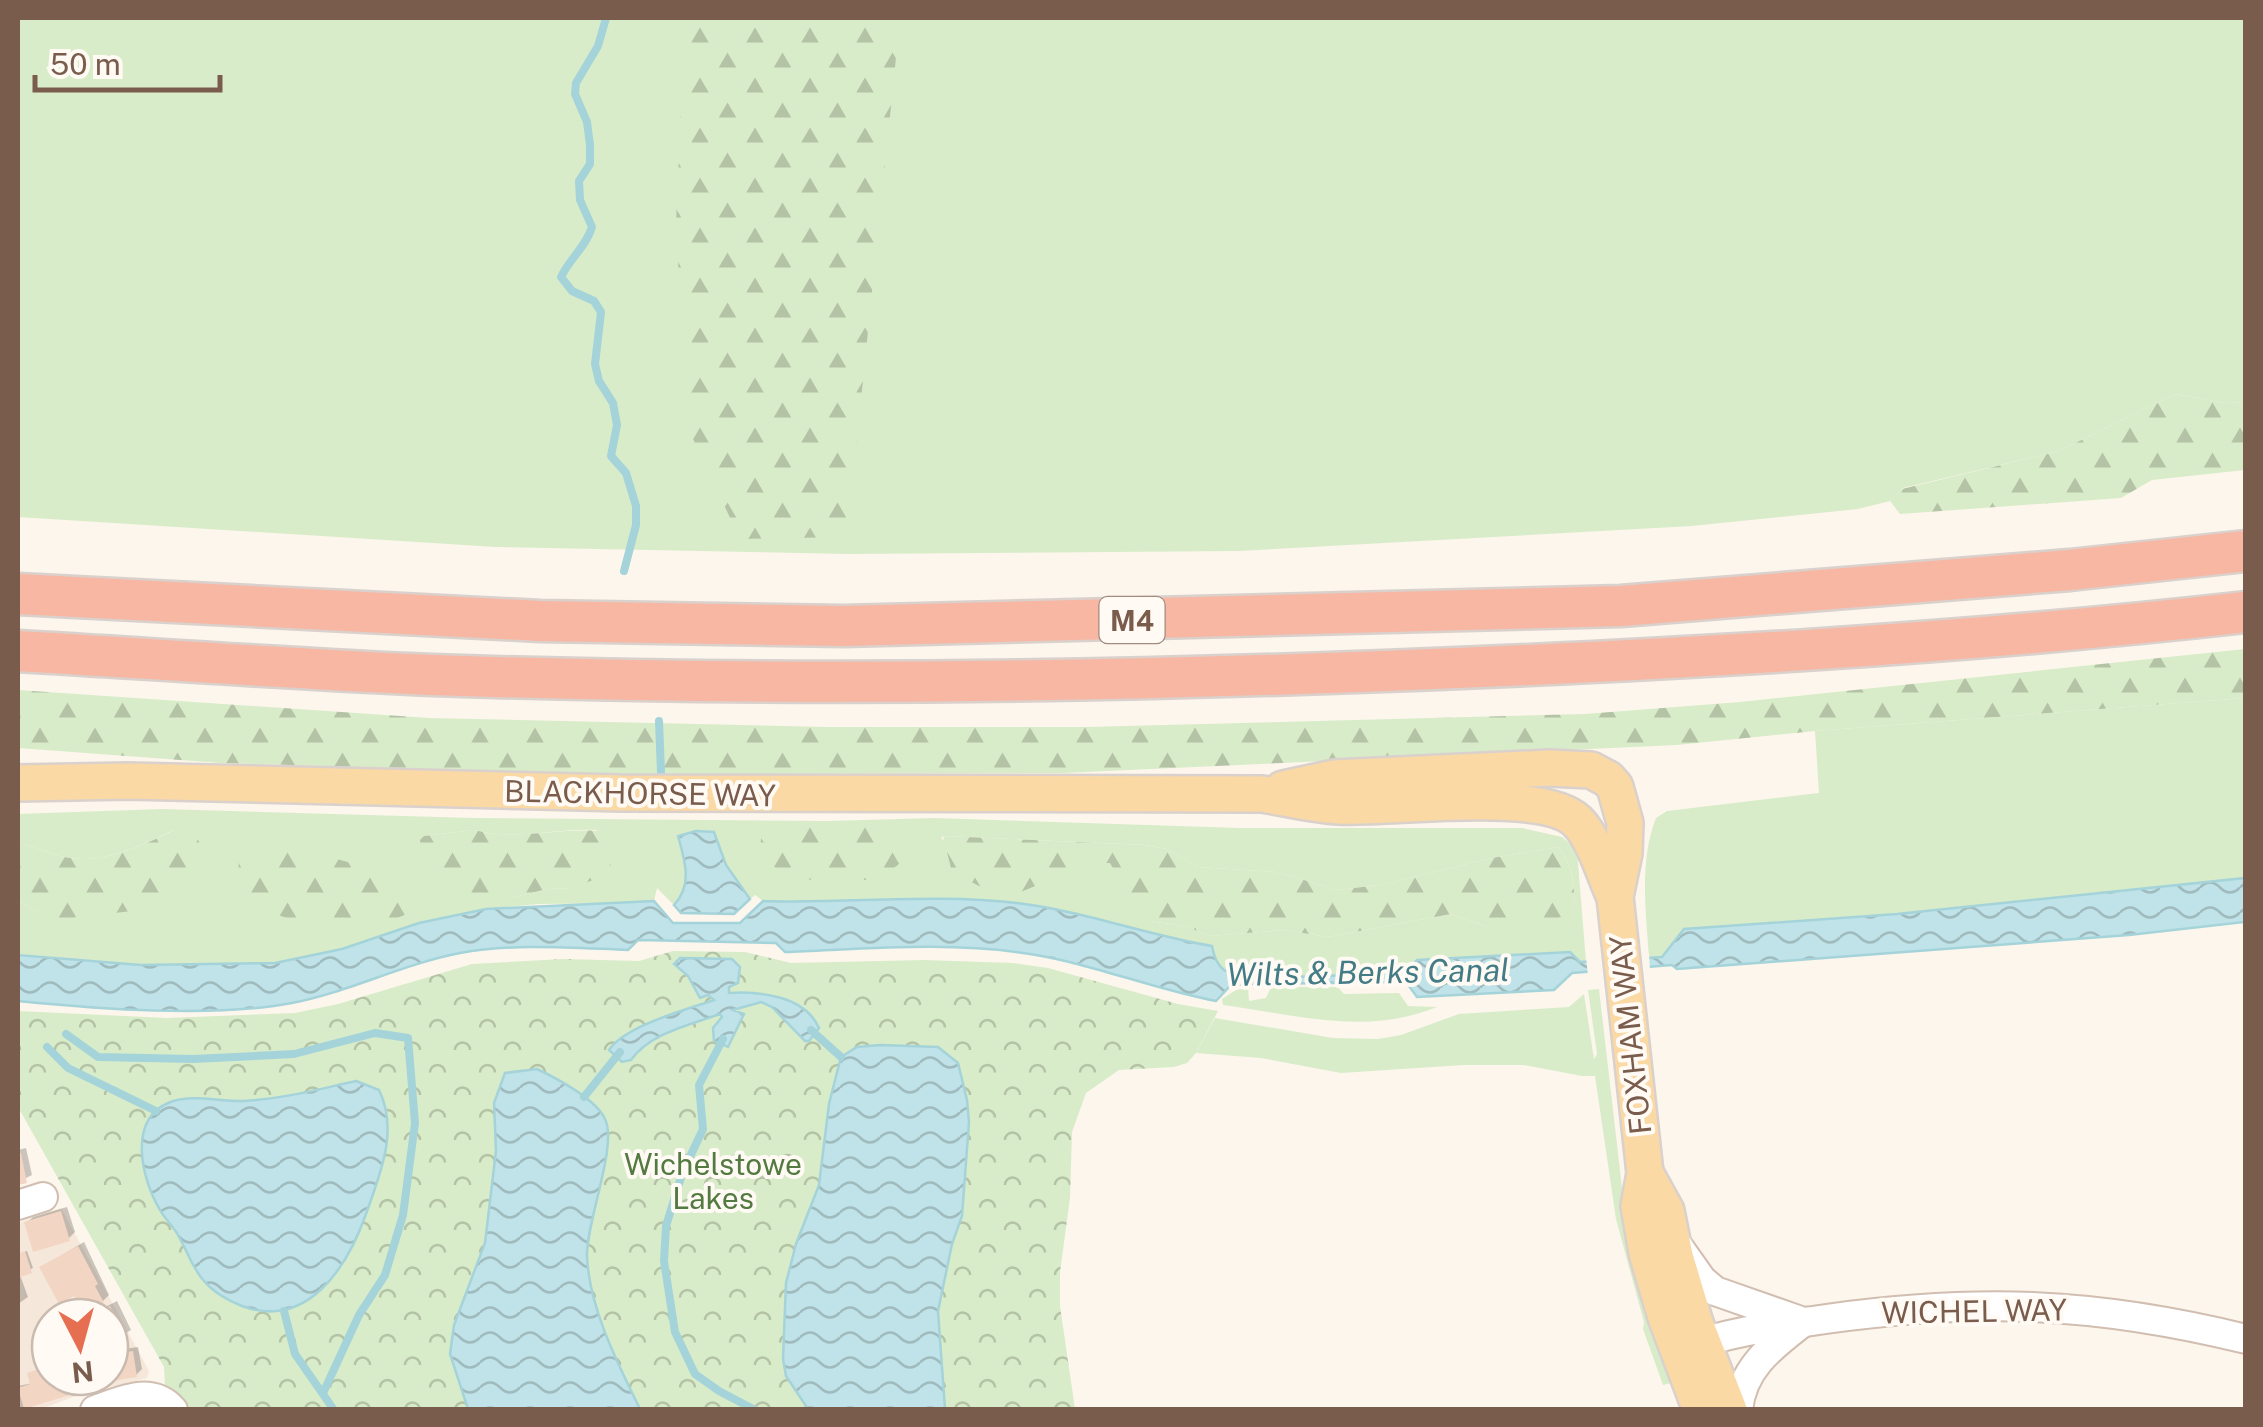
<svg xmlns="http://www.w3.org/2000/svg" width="2263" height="1427" font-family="'Public Sans',sans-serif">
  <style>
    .residential { fill: #f5e8da; fill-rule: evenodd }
    .green { fill: #d8ecc9; fill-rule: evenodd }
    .forest { fill: url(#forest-firs) }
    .park { fill: url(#park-crowns) }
    .water { fill: url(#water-waves); stroke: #a5d3da; stroke-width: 2.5 }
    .pier { fill: #fdf6ec }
    .shadow { fill: #0003 }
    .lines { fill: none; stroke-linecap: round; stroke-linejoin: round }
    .stream { stroke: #a5d3da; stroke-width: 8 }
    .building { fill: #f3d5c3 }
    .minor-casing { stroke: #d1beb0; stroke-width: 32 }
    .major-casing { stroke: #dad1cd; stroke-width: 40 }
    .highway-casing { stroke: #dad1cd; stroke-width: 45 }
    .minor { stroke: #fff; stroke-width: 28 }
    .major { stroke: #fbd9a5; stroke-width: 35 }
    .highway { stroke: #f7b7a3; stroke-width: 40 }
    .labels { text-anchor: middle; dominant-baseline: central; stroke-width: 8; stroke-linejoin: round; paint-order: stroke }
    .shield { fill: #fffaf3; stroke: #a28b7f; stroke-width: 2.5 }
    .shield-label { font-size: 28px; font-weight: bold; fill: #7a5c4d }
    .street-label { font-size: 30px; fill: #7a5c4d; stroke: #fffaf3 }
    .park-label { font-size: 30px; fill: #537a41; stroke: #fffaf3 }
    .water-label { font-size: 32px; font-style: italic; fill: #437c86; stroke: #fffaf3 }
  </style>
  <defs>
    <pattern id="forest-firs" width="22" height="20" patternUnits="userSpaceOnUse" patternTransform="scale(2.5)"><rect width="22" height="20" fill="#d8ecc9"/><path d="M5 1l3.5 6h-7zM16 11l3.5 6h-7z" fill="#b4c2a5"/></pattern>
    <pattern id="park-crowns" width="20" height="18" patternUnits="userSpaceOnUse" patternTransform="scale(2.5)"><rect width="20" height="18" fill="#d8ecc9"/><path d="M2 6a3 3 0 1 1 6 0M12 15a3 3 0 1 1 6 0" fill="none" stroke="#b4c2a5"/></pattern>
    <pattern id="water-waves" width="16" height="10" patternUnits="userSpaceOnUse" patternTransform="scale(2.5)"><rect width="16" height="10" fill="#bfe3e8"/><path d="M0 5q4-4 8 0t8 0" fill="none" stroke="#a0bbbe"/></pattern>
  </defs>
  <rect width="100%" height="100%" fill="#fdf6ec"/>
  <path class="residential" d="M61,1208L149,1371L147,1378L84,1393L41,1409H18V1223ZM50,1317H110V1377H50Z"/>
  <g class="green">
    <polygon points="18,18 2245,18 2245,402 2225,403 2175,394 2059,451 1903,488 1890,501 1858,509 1692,526 1238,551 849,554 496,547 18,517"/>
    <path d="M2245,698V878L1897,914L1684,929L1662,957L1649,958C1646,913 1639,861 1656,818L1667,811L1819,793L1815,731Z"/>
    <path d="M162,809L474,818L828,821L934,818L1240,828H1522L1562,837L1577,850L1586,962H1580L1570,952L1417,960L1407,972C1377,973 1246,983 1227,972C1217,966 1214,956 1212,946L1161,937L1063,910L1015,903L950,899L806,902L763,901L755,895L750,899L726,865L714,832L678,836C685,861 693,885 674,905L657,888L654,901L641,903L538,904L486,909L342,949L275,963L141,965L18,954V901L39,913L174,830C140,846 103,865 64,857C49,854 34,846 18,843V814ZM474,830C516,841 554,828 597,830L572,888L547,889L511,898L424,836ZM943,836L1147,845L1167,849L1199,867L1276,872L1339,890L1385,884L1492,858L1558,847C1572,863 1575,884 1574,905L1487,927L1451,914L1328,937L1284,930L1210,936L1185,926L1149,921L1111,863L1090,862L1021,892L941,838Z"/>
    <path d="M1271,987H1338L1344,994L1399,993L1408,1006L1437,1007C1365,1036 1297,1015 1223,1005L1222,999L1236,990L1248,988L1249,1001L1266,998Z"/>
    <polygon points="1599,989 1624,1205 1676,1382 1663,1385 1643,1329 1644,1322 1616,1219 1595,1076 1582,1076 1524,1065 1464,1065 1341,1073 1261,1058 1196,1053 1215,1018 1333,1038 1378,1039 1401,1035 1459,1014 1569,1007 1584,994 1594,1059 1597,1054 1588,990"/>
  </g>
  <g class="forest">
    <polygon points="697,18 900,18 847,537 740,539 687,426 676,224 683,63"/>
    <polygon points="2175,394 2225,403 2245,402 2245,470 2152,480 2121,498 1900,514 1890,501 1902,489 2059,451"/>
    <polygon points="2245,649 2245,698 1815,731 1677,745 1063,773 606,774 221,763 18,748 18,690 429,718 826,727 1087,727 1585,714 1740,702"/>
    <path d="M806,826L897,828L910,851C883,896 794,888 760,857L761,839L777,827Z"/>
    <path d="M175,830L197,836L203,855L204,877L186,895L157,908L64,919L39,913L18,901V843C34,846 49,854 64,857C103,865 140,846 175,830Z"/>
    <path d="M474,830C516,841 554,828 598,831L607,843L611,865L593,880L572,888L547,889L511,898L477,896L440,883L423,864L420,840L424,836Z"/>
    <path d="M943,836L1146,845L1167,849L1199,867L1276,872L1339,890L1385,884L1492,858L1558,847C1572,863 1575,884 1574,905L1562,917L1505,930L1487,927L1451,914L1328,937L1284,930L1210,936L1185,926L1149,921L1112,898L1116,874L1110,863H1090L1021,892L985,889L952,872Z"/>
    <path d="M247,846C283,848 414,861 409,913C371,932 297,931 262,906C253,900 246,891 238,884L239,857Z"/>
  </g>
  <polygon class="park" points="673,951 745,952 791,963 924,960 1013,963 1048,968 1178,1004 1218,1011 1196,1053 1187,1063 1174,1067 1119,1070 1086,1093 1072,1132 1070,1198 1060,1272 1060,1306 1075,1409 185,1409 177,1397 165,1387 164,1367 18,1107 18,1011 167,1018 295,1013 338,1004 472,964 563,959 639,961"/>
  <g class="water">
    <path d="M696,831L714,832L726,865L750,899L734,914L681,913L674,905C693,885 685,861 678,836Z"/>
    <path d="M2246,878L2245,922L2129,935L1677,969L1672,965L1572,973L1554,990L1417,997L1406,982L1245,984L1230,986L1216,1001C1153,989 1093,964 1030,954C949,941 866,949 785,952L776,943L638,940L628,950C573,948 515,943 460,953C403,964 349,992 292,1003C213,1018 98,1009 18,1001V955L141,965L275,963L342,949L419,923L486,909L654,901L673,923H740L763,901C847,904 933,893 1017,903C1084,911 1146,935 1212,946C1214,956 1217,966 1227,972C1246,983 1377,973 1407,972L1417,960L1570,952L1580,962L1662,957L1684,929L1897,914Z"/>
    <path d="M680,958L732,959L740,967L738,983L729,987V993C760,991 805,996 819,1028L809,1041H805L772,1007L761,1002L733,1010L744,1014L728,1047L714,1041L713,1028L722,1017L720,1014C690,1025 650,1033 631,1060L622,1062L609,1050C625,1026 685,1010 714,1000L708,995L700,998L688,976L674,964Z"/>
    <polygon points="880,1045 938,1047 958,1063 967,1100 969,1122 962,1216 952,1244 938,1311 945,1409 808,1409 786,1376 783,1359 786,1283 796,1244 819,1185 829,1104 841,1057 857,1047"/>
    <path d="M537,1069C556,1078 596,1099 605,1119C618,1145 586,1222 587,1256C589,1308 618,1364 640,1409H468L450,1354L454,1325L485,1243L496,1151L494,1103L505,1073Z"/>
    <path d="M356,1081L379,1090C399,1131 380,1174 366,1214C347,1268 307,1330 242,1306C227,1300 214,1293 204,1281C192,1268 187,1250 178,1235C173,1226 165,1219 160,1210C142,1180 127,1121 168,1103C190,1093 220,1102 244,1101C282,1099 319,1089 356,1081Z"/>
  </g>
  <polygon class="pier" points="1649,953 1650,972 1588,976 1586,957"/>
  <g class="shadow">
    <polygon points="26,1148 32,1175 18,1182 18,1150"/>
    <polygon points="67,1207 75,1232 69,1238 27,1223 33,1217"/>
    <polygon points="84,1242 109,1295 103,1301 75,1293 42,1267"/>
    <polygon points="27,1251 33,1268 20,1275 28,1297 18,1304 18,1254"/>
    <polygon points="117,1301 131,1330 110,1343 110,1317 86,1317"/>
    <polygon points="138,1347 142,1369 136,1375 102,1380 101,1377 110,1377 110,1351"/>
    <polygon points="50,1363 50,1377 83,1377 85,1385 18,1410 18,1386 33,1383 30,1374"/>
  </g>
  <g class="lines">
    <g class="stream">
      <path d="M606,18L598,46L576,83L575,94L587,122L590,145V164L579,181L580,200L592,227C586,247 570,258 561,277L572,291L594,301L601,312L595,364L599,381L613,403L617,425L611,456L626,473L636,506V525L624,571"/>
      <polyline points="659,721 661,772"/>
      <polyline points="811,1030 841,1057"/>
      <polyline points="66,1034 98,1057 193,1059 294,1054 375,1033 408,1038 415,1123 403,1215 385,1275 359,1315 324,1391"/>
      <polyline points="723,1039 699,1085 703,1129 682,1174 666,1226 664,1261 675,1332 695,1374 719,1391 755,1410"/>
      <polyline points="47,1047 68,1068 156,1111"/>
      <polyline points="584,1097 620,1052"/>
      <polyline points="284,1311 295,1354 334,1410"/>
    </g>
  </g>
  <g class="building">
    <polygon points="18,1153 21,1153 27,1183 18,1185"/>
    <polygon points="61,1211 70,1241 33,1252 24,1222"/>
    <polygon points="78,1246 98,1284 95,1286 104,1303 84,1314 74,1296 59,1304 39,1267"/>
    <polygon points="25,1251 32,1273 18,1278 18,1254"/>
    <polygon points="110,1306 127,1338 110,1346 110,1317 88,1317"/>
    <polygon points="133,1351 137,1377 99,1383 99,1377 110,1377 110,1355"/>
    <polygon points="50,1365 50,1377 64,1377 70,1395 24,1409 18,1388 30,1384 27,1373"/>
    <polygon points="66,1377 81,1377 84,1389 71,1393"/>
  </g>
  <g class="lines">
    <g class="minor-casing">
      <g id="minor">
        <polyline points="18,1205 43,1197"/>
        <polyline points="1678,1246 1702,1280 1715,1291 1798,1320"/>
        <path d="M1683,1349C1730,1331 1777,1326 1826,1319C1979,1298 2095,1302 2246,1339"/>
        <path d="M95,1410C121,1401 151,1385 173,1410"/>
        <path d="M1738,1410C1742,1368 1771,1347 1802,1323"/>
      </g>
    </g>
    <g class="major-casing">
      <g id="major">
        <path d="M18,783L128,781L621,793L1262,794C1287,798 1314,805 1339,806C1391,809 1541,787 1577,821C1595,839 1604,874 1615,897"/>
        <polyline points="1283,789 1334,778 1549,768 1591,770 1608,779 1615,787 1625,823 1624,853 1615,897 1645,1173 1639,1206 1647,1253 1666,1317 1701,1410"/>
        <polyline points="1645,1173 1666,1211 1675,1256 1695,1323 1729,1410"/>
      </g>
    </g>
    <g class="highway-casing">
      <g id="highway">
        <polyline points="18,594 540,621 844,626 1621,606 2070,570 2246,551"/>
        <path d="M18,651C155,659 294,669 432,675C749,686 1067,683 1384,671C1672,660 1960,644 2246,612"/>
      </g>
    </g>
    <use href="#minor" class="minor"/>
    <use href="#major" class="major"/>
    <use href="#highway" class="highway"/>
  </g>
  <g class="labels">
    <rect class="shield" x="1099.5" y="597" width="65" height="46" rx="8"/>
    <g class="shield-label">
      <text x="1132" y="620">M4</text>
    </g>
    <g class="street-label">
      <text transform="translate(640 793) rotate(1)">BLACKHORSE WAY</text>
      <text transform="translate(1630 1035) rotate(-96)">FOXHAM WAY</text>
      <text transform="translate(1974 1311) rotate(-1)">WICHEL WAY</text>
    </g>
    <g class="park-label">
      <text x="713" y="1164">Wichelstowe<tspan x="713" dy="34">Lakes</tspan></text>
    </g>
    <g class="water-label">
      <text transform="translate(1368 972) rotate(-1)">Wilts &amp; Berks Canal</text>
    </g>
  </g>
  <rect width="2263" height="1427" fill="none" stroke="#7a5c4d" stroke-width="40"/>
  <g transform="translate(80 1347) rotate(174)"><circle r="48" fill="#fffaf3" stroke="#cabbb1" stroke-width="2.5"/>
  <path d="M0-8L18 38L0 25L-18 38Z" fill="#e76f51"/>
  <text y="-15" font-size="28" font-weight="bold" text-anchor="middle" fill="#7a5c4d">N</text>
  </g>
  <path d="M35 75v15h185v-15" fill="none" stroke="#7a5c4d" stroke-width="5"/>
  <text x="50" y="75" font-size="30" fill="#7a5c4d" stroke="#fffaf3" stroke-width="8" paint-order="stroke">50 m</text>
</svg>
